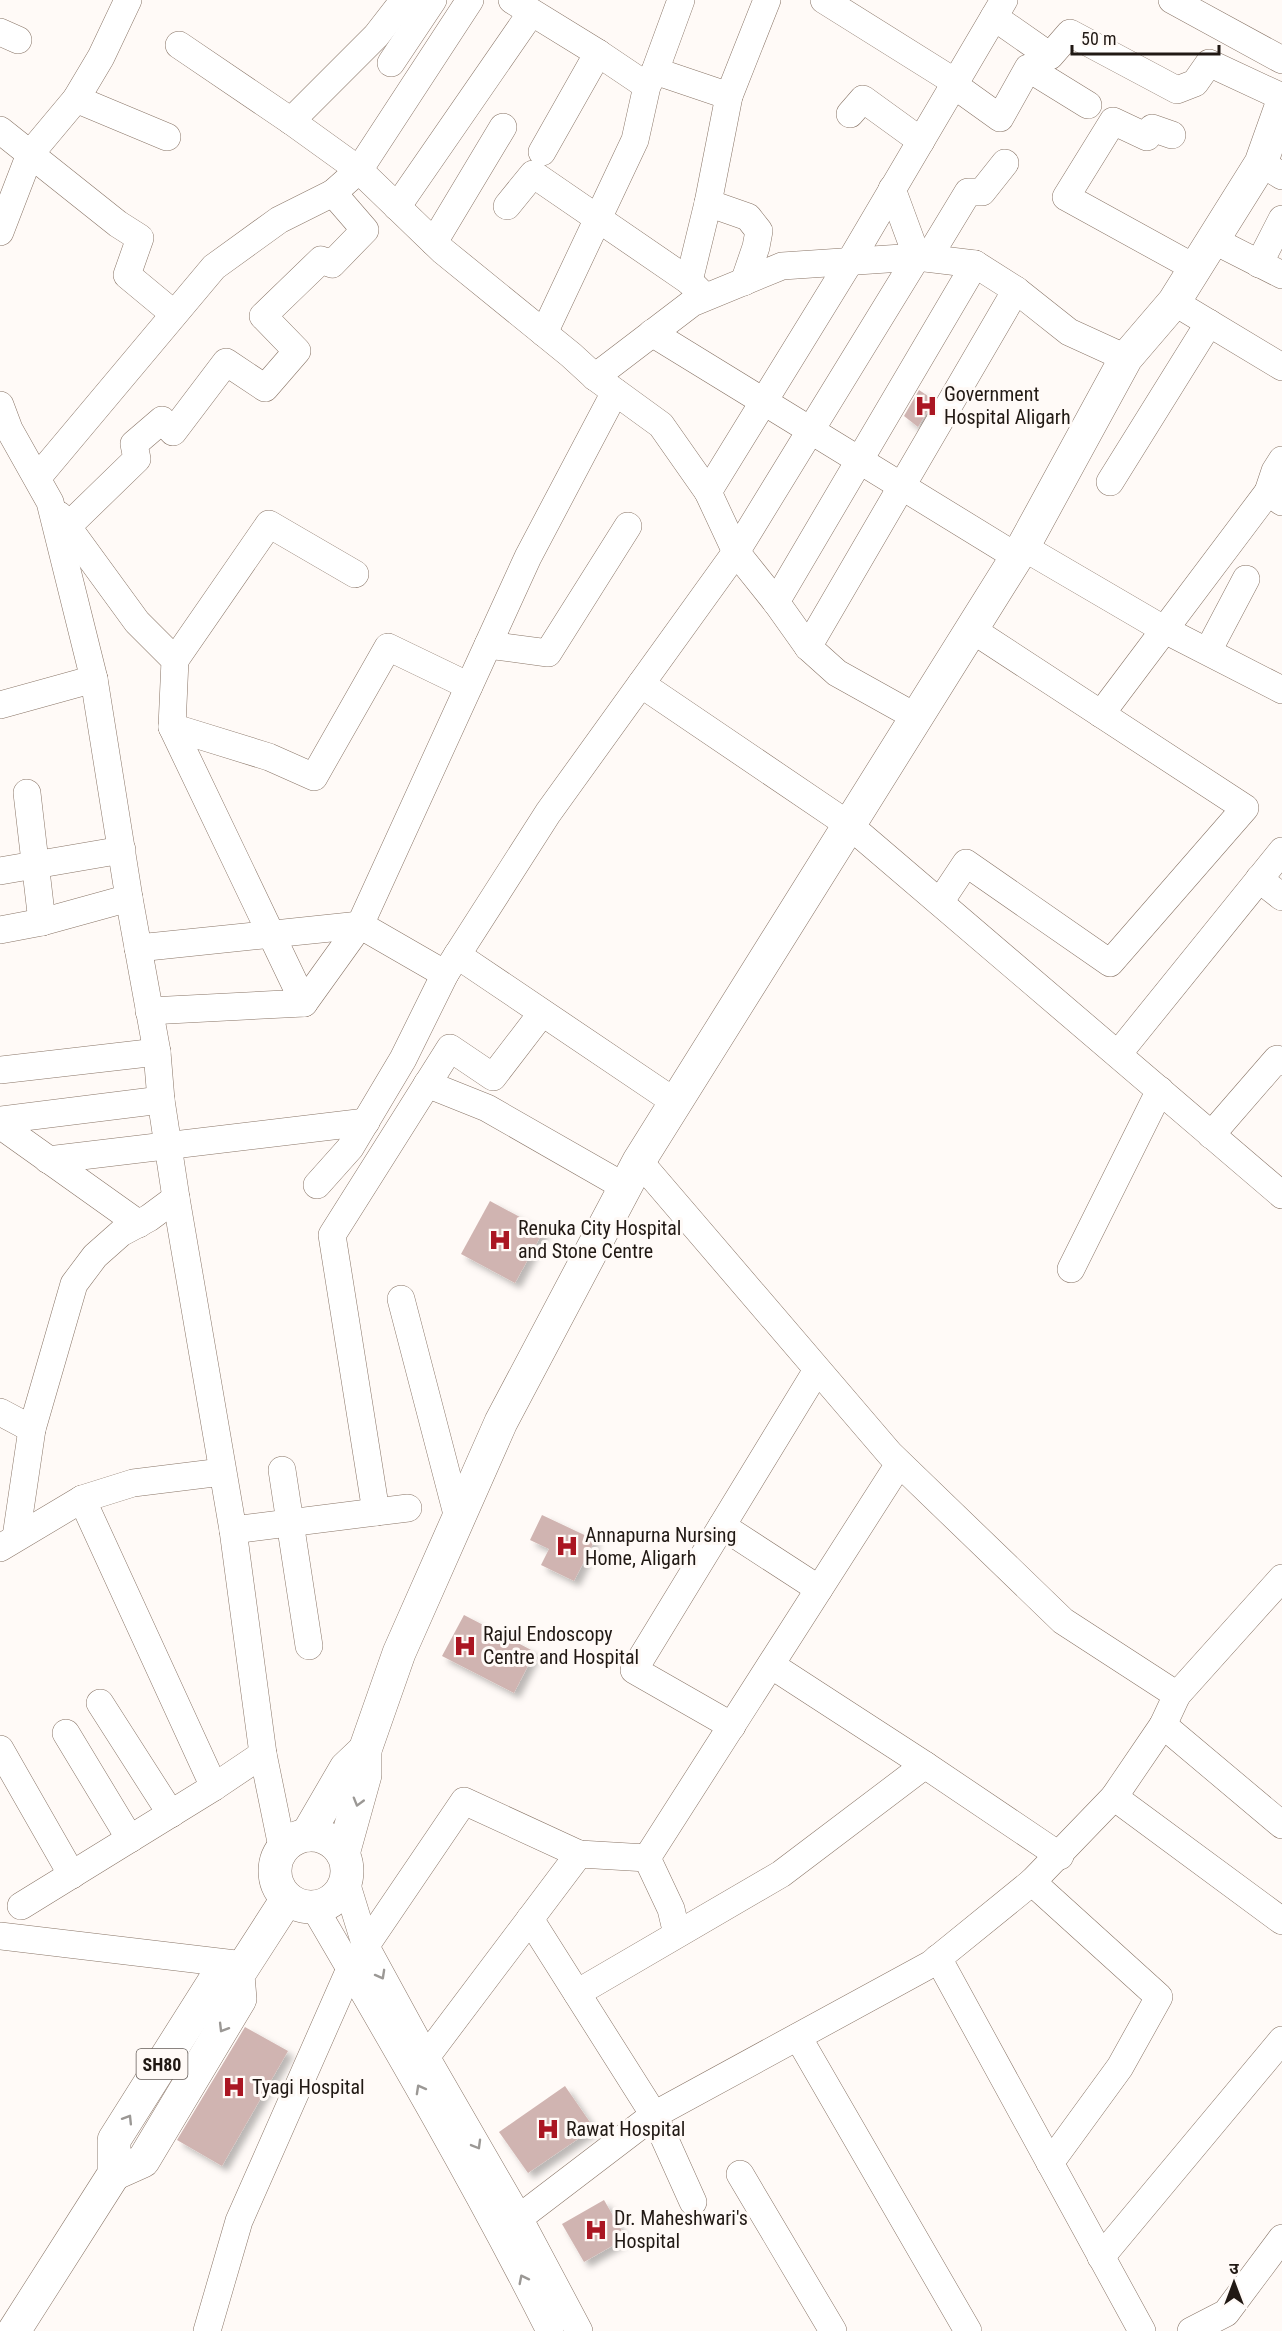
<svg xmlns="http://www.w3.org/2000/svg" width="1282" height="2331" font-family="'Roboto Condensed','Noto Sans Devanagari',sans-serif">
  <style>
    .building { fill: #d0b4b1; filter: url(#shadow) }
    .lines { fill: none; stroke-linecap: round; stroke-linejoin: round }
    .minor-casing { stroke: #897567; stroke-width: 28 }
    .major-casing { stroke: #897567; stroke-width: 34 }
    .minor { stroke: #fff; stroke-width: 27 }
    .major { stroke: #fff; stroke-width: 33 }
    .oneway { stroke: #9b9895 }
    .labels { text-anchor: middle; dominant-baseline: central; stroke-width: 6; stroke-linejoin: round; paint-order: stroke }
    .shield { fill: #fffaf7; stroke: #645c58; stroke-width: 1.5 }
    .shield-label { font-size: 18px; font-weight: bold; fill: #211914 }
    .poi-label { font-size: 20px; fill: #211914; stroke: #fffaf7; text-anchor: start }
  </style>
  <defs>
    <filter id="shadow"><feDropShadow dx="5.5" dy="5.5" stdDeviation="3" flood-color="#0004"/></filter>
  </defs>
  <rect width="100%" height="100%" fill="#fffaf7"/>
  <g class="building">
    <polygon points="919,390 934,400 918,427 904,416"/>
    <polygon points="490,1201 544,1230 515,1283 461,1254"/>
    <polygon points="542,1515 595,1540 574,1581 541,1565 549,1549 530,1540"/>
    <polygon points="464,1615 535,1652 514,1693 442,1656"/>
    <polygon points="245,2027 288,2051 222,2166 177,2140"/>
    <polygon points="565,2086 594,2128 528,2173 499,2132"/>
    <polygon points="604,2200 626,2238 584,2262 562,2224"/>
  </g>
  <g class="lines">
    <g class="minor-casing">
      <g id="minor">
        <polyline points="512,0 598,53 647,86"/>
        <polyline points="824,0 955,82"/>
        <polyline points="1172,0 1282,60"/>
        <polyline points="994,17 1050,56 1070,33 1177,90 1195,83 1209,63 1282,97"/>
        <polyline points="0,32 18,40"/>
        <polyline points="179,45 291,121 359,170 443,251 571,355 595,377 661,425 708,492 736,552 776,602 808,647 837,673 916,717"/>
        <polyline points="391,63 433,0"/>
        <polyline points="655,71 729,96"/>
        <polyline points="954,85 1000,118 1028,68 1088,105"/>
        <polyline points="76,99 167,137"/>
        <polyline points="850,114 863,99 921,141"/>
        <polyline points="291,121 376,36 404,0"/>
        <polyline points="0,130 118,224 140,238 127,275 174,314"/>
        <polyline points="1172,135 1152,128 1147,137 1113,121 1066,197 1195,268"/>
        <polyline points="542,152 598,53"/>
        <polyline points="1261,163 1282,176"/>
        <polyline points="708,203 748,217 759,231 756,247 744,282"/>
        <polyline points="507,206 533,174 689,281 701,293"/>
        <polyline points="397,207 531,13"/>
        <polyline points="0,232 30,154 76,99 101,57 128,0"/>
        <polyline points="1213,240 1282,275"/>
        <polyline points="434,242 503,127"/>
        <polyline points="928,258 968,192 982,192 1005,163"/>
        <polyline points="1259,264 1282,219"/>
        <polyline points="689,281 708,203 729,96 767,0"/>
        <polyline points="1174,302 1282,367"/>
        <polyline points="544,333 635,140 647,86 655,71 681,0"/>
        <polyline points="652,333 1017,557"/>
        <polyline points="595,377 692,303 782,266 917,257 975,264 1016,290 1069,332 1126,358"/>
        <polyline points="0,405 9,429 50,502 94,679 129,898 157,1052 161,1100 176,1198 233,1530 263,1754 282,1847"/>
        <polyline points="38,477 214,267 279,220 333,193"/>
        <polyline points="1110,482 1209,323"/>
        <polyline points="708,492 849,263 1004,0"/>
        <polyline points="1268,492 1275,471 1282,460"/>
        <polyline points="59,515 137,622 175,660 172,727 304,1003 149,1011"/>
        <polyline points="67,527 137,459 134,444 162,420 173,432 226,362 265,388 297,351 263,316 321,260 332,264 365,230 333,193 359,170 470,0"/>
        <polyline points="1023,547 1165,630 1282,690"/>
        <polyline points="776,602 975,264"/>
        <polyline points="488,645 548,653 628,526"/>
        <polyline points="808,647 1016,290"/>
        <polyline points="1208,651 1246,579"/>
        <polyline points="175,660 269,524 355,574"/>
        <polyline points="641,684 849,825 1282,1195"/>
        <polyline points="0,705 94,679"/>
        <polyline points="1101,714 1268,492 1282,502"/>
        <polyline points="172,727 269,757 314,777 388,647 469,686"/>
        <polyline points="27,793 42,922"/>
        <polyline points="0,871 122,850"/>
        <polyline points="1259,879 1282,897"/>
        <polyline points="940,902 966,863 1110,963 1245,808 971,629"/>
        <polyline points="0,930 42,922 129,898"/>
        <polyline points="138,948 360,925 445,974"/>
        <polyline points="457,955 675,1102"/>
        <polyline points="304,1003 360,925 528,557 615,392"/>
        <polyline points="1118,1054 1282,851"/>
        <polyline points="0,1070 157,1052"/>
        <polyline points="427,1084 487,1108 625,1187"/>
        <polyline points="0,1120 161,1100"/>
        <polyline points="0,1125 139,1224"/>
        <polyline points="1211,1135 1277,1059 1282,1062"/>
        <polyline points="48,1160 366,1122"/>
        <polyline points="317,1185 350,1148 403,1059 445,974 548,813 736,552 917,257 892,189"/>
        <polyline points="1071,1269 1160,1090"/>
        <polyline points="401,1299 458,1518"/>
        <polyline points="0,1412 32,1429 74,1284 95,1256 121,1233 149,1218 176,1198"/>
        <polyline points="282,1470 309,1646"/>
        <polyline points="82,1499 214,1787"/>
        <polyline points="376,1512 332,1235 450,1048 493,1077 542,1013"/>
        <polyline points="722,1526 819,1589"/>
        <polyline points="233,1530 408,1508"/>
        <polyline points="16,1537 32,1429"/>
        <polyline points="0,1548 82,1499 133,1483 222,1472"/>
        <polyline points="771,1665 925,1765 1060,1856"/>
        <polyline points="1177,1695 1282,1578"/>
        <polyline points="100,1703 171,1814"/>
        <polyline points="1163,1725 1282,1825"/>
        <polyline points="732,1726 634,1670 817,1370"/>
        <polyline points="66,1733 130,1839"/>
        <polyline points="0,1749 72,1875"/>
        <polyline points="1114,1797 1282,1921"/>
        <polyline points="647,1858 671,1909 677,1934"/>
        <polyline points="346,1882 366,1947 426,2057 519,2218 579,2331"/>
        <polyline points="1032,1882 1159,1997 1120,2067 1050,2163"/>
        <polyline points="21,1906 214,1787 263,1754"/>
        <path d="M314,1907C396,2047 477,2186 550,2331"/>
        <polyline points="530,1919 654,2115 693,2202"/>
        <polyline points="0,1936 244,1965"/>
        <polyline points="938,1958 1142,2331"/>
        <polyline points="577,1993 781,1874 925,1765"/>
        <polyline points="798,2037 968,2331"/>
        <polyline points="426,2057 579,1854 647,1858 899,1464"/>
        <polyline points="740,2174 833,2331"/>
        <polyline points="519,2218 654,2115 931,1964 1032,1882 1114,1797 1163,1725 1177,1695 1063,1621 890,1454 639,1161"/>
        <polyline points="1101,2257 1282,2040"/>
        <polyline points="207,2331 239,2221 350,1969 464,1801 579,1854"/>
        <polyline points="1191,2331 1226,2313 1282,2238"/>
      </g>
    </g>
    <g class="major-casing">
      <g id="major">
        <circle cx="311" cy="1871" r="36"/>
        <polyline points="307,1835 346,1768 365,1750"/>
        <polyline points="343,1854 365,1775 365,1750 399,1653 501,1422 639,1161 1023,547 1126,358 1174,302 1261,163 1282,104"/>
        <polyline points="114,2174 143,2161 240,1999 238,1975 287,1899"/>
        <polyline points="14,2331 114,2174 114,2140 215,1980 238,1975"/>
      </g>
    </g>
    <use href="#minor" class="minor"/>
    <use href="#major" class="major"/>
  </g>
  <defs><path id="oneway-chevron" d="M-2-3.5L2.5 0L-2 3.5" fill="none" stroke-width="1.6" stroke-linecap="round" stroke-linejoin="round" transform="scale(1.5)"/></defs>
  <g class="oneway">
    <use href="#oneway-chevron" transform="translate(358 1802) rotate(106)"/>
    <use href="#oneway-chevron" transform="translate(381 1975) rotate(61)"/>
    <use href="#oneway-chevron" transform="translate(223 2028) rotate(121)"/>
    <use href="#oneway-chevron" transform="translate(420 2089) rotate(-119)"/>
    <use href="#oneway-chevron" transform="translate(128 2119) rotate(-58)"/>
    <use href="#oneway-chevron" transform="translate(477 2145) rotate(60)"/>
    <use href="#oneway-chevron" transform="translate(523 2279) rotate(-117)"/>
  </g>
  <defs>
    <g id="hospital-bare" transform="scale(1.8)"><path d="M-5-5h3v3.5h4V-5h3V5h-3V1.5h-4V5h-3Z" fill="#aa1622" stroke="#fffaf7" stroke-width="2.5" paint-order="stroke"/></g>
  </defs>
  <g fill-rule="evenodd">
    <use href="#hospital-bare" x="926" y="406"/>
    <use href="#hospital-bare" x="500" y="1240"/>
    <use href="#hospital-bare" x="567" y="1546"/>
    <use href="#hospital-bare" x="465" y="1646"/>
    <use href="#hospital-bare" x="234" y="2087"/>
    <use href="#hospital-bare" x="548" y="2129"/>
    <use href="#hospital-bare" x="596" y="2230"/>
  </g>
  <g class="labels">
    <rect class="shield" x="136.5" y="2049" width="51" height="30" rx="4.5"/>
    <g class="shield-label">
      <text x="162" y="2064">SH80</text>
    </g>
    <g class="poi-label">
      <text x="944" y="394">Government<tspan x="944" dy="23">Hospital Aligarh</tspan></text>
      <text x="518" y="1228">Renuka City Hospital<tspan x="518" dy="23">and Stone Centre</tspan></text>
      <text x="585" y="1535">Annapurna Nursing<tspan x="585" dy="23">Home, Aligarh</tspan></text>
      <text x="483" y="1634">Rajul Endoscopy<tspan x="483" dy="23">Centre and Hospital</tspan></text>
      <text x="252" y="2087">Tyagi Hospital</text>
      <text x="566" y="2129">Rawat Hospital</text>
      <text x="614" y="2218">Dr. Maheshwari's<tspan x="614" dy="23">Hospital</tspan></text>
    </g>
  </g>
  <g transform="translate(1234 2283)" stroke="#fffaf7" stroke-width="4.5" paint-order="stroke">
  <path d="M0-4.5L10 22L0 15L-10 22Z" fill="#211914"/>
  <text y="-9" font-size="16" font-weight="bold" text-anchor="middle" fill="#211914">उ</text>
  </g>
  <path d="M1072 45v9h147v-9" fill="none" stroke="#211914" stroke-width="3"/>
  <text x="1081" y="45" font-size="18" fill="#211914" stroke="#fffaf7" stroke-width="4.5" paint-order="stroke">50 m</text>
</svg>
